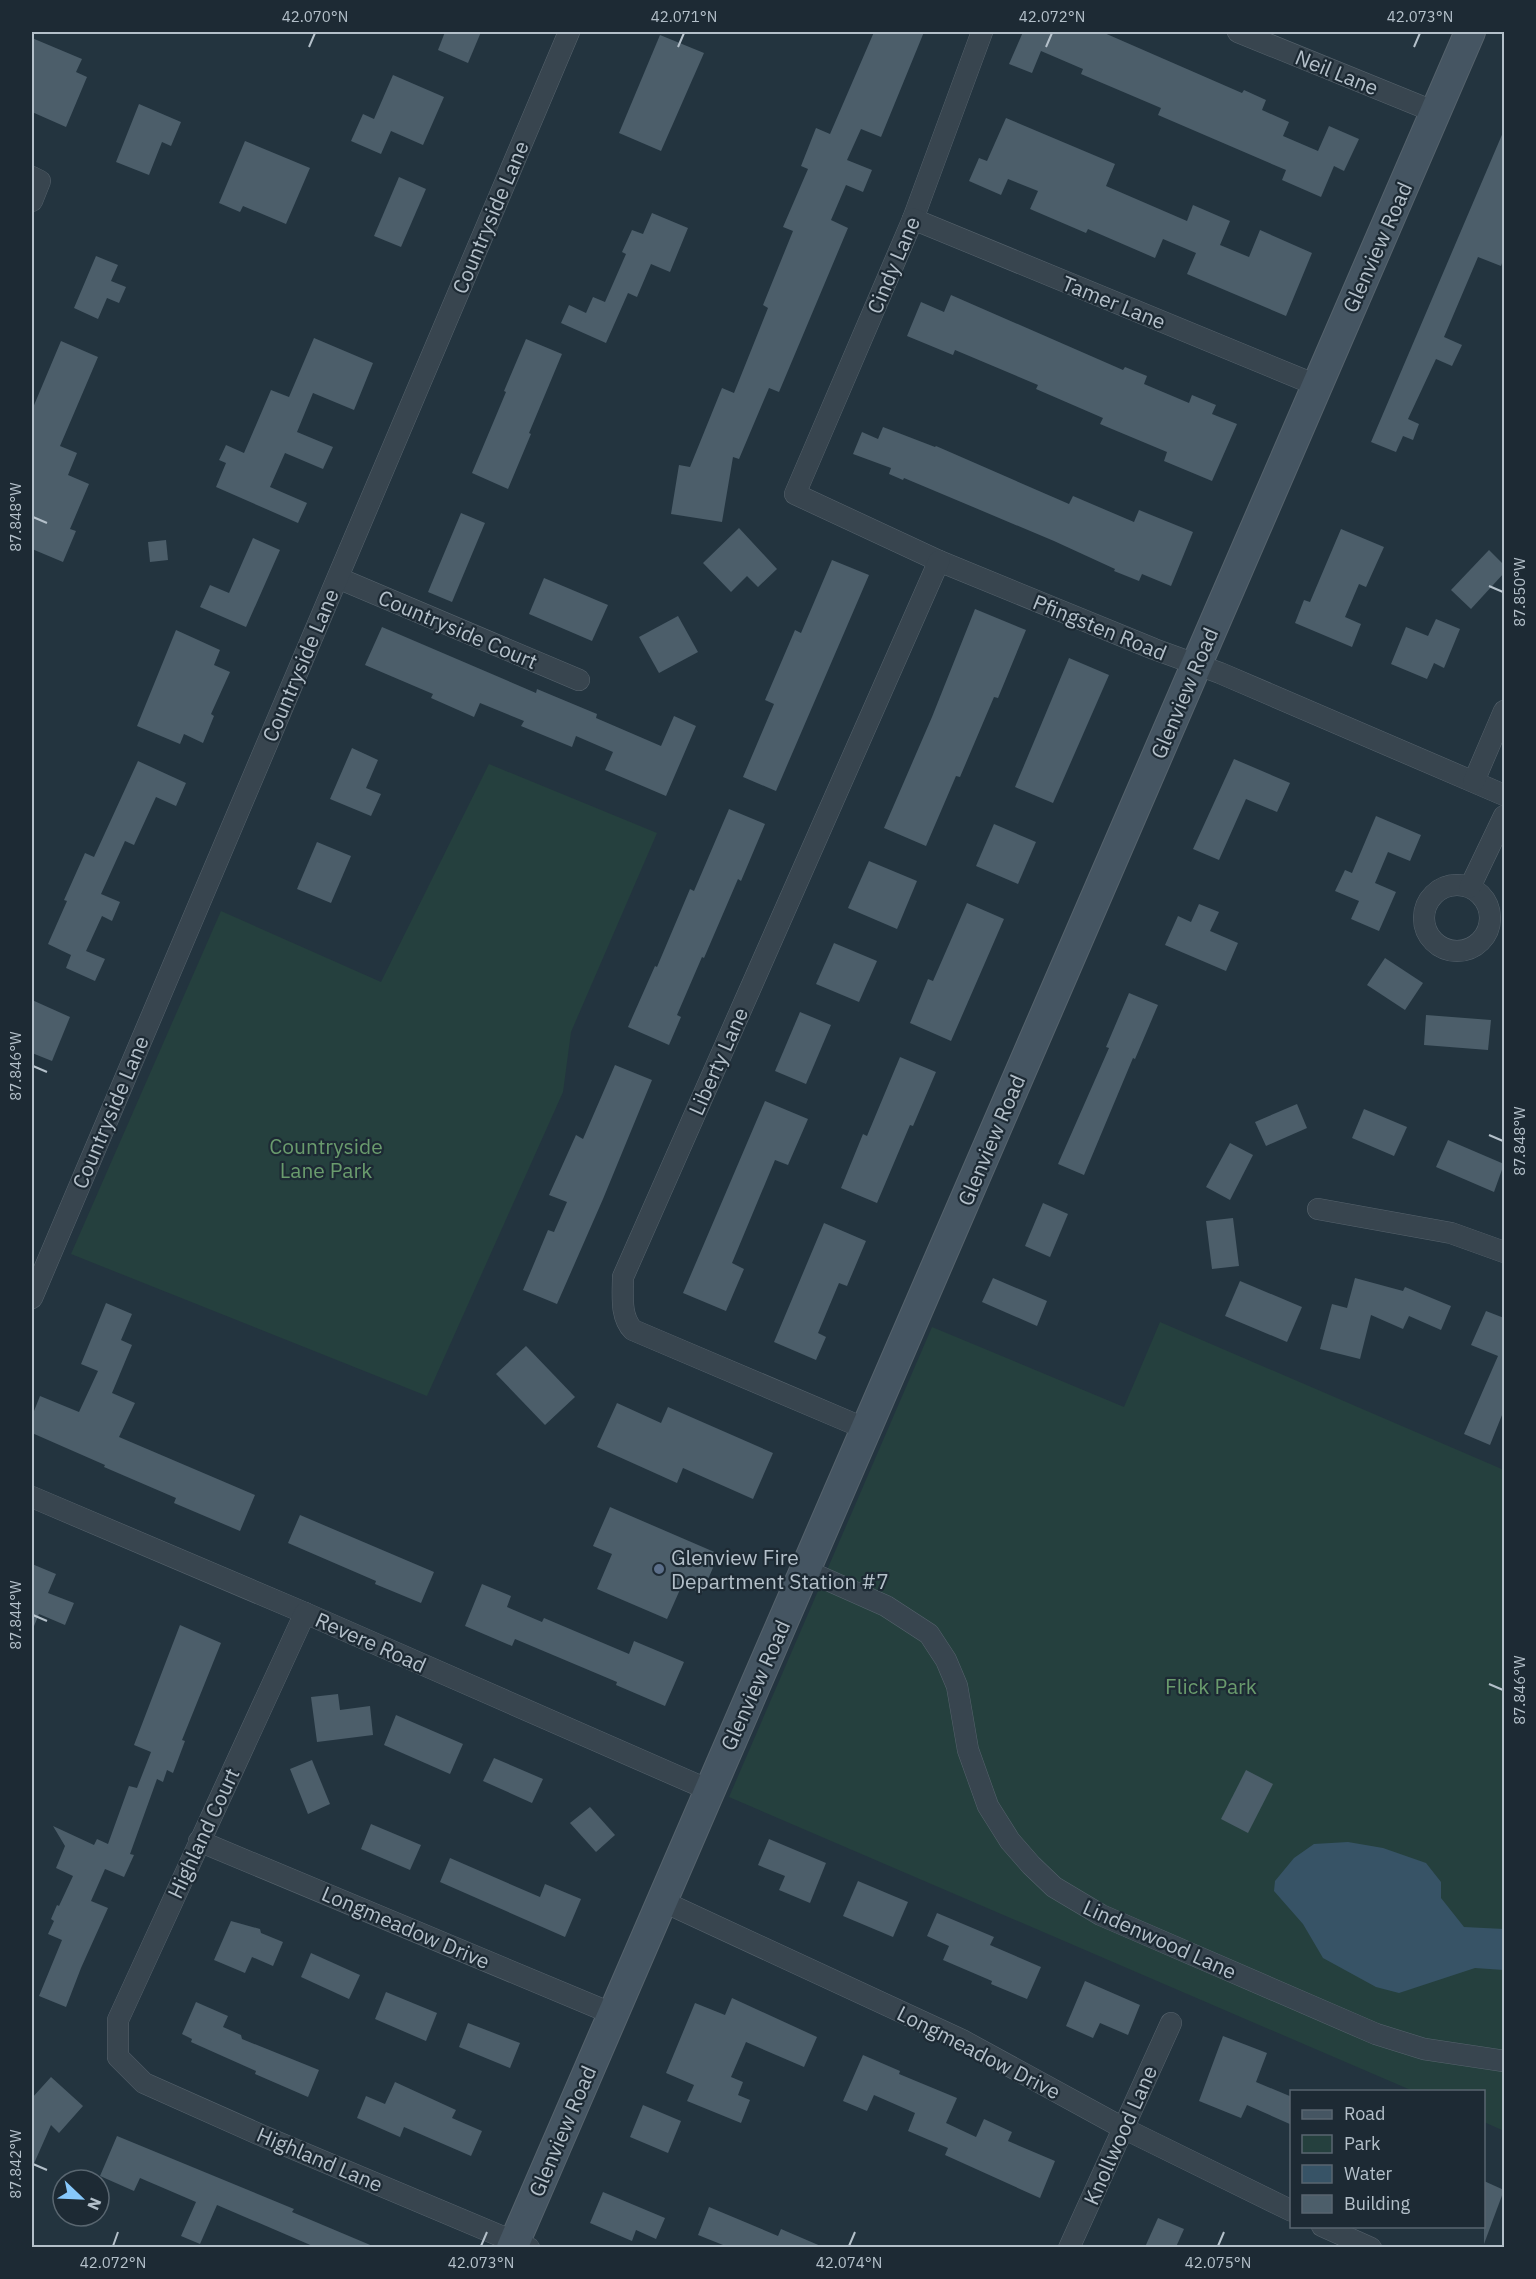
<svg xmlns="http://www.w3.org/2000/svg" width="1536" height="2279" font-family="'IBM Plex Sans',sans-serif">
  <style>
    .green { fill: #25403e }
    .water { fill: #375366 }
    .building { fill: #4c5e6a }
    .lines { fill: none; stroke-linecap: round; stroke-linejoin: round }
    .street-casing { stroke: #56636d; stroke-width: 22 }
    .secondary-casing { stroke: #56636d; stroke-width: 32 }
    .street { stroke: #38454f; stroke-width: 21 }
    .secondary { stroke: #455562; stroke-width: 30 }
    .ticks { fill: none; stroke: #b4c0ca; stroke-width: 2 }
    .service-dot { fill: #5c6f8a; stroke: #1d2a34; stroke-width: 2 }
    .labels { text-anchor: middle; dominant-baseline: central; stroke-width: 4.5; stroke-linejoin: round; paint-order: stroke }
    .street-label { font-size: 21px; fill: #b4c0ca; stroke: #1d2a34 }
    .park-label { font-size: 21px; fill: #6a9b6d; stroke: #1d2a34 }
    .poi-label { font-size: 21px; fill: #b4c0ca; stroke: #1d2a34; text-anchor: start }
    .neatline { fill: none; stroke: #b4c0ca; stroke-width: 2 }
    .ticks-label { font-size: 15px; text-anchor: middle; fill: #b4c0ca }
  </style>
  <rect width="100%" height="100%" fill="#23343f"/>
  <g class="green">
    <polygon points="489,764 657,833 571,1032 563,1092 427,1396 71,1254 221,911 381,982"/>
    <polygon points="1160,1322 1504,1470 1504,2131 1484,2122 1484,2092 1413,2091 729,1797 932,1327 1124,1407"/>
  </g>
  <polygon class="water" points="1348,1842 1383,1848 1426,1863 1441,1882 1441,1898 1464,1927 1504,1929 1504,1970 1475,1968 1399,1993 1376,1987 1323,1958 1303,1924 1274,1891 1275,1881 1294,1858 1314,1844"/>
  <g class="building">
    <polygon points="445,32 481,32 468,63 438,50"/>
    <polygon points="874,32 924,32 881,137 861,129 847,160 872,170 863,192 846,185 831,220 848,228 779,392 769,388 739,459 733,457 722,522 671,514 679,465 690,467 722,388 734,393 768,308 763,305 793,231 783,227 808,169 801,166 816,128 830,134"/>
    <polygon points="1023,32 1102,32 1242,93 1244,90 1266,100 1262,110 1289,122 1283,136 1318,151 1329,126 1359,139 1344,171 1334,166 1321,197 1282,180 1286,170 1158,115 1161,108 1081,74 1083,69 1041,51 1032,73 1009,64"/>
    <polygon points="660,35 704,53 661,151 619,133"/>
    <polygon points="32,38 82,59 76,72 87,77 66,127 32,112"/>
    <polygon points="393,75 444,97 423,145 391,131 381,154 351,141 363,114 374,119"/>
    <polygon points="139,104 181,122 171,146 162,142 149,175 116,162"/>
    <polygon points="1006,118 1115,164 1106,186 1187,221 1193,205 1230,221 1220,245 1249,257 1260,230 1312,253 1286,316 1187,274 1196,253 1163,239 1155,258 1088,229 1086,233 1030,209 1038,191 1008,179 1001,195 969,181 979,158 987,161"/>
    <polygon points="1504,130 1504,257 1501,266 1478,257 1444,337 1462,345 1452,366 1436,359 1408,419 1419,424 1413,440 1403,436 1396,452 1371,442"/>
    <polygon points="245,141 310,168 286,224 243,206 240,212 219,203"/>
    <polygon points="399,177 426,189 401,247 374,236"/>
    <polygon points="652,213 688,228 670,272 651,264 637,297 628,293 606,343 561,323 569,305 586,313 593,297 605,302 626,254 622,252 632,230 643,234"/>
    <polygon points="96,256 118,265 111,281 126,287 119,303 107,298 98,319 74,308"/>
    <polygon points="951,295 1123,370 1125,367 1147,376 1144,384 1189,403 1192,395 1216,405 1212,414 1237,424 1212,481 1164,461 1167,452 1100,424 1103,418 1036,389 1038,385 955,350 953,355 907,336 921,302 944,312"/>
    <polygon points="314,338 373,363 354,410 313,393 297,432 333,447 323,469 285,453 270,487 307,503 298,523 216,487 226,463 219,460 226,445 244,453 271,390 289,397"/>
    <polygon points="526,339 562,354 529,433 531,434 508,489 472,473 506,392 504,391"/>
    <polygon points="61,341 98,357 60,446 77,453 68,475 89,484 70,529 76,531 63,562 32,549 32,410"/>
    <polygon points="883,427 935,447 936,446 1069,504 1073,496 1134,522 1139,510 1193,532 1171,586 1142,574 1139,581 1114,571 1115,569 1054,541 904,478 903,480 889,474 891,468 853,454 862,432 878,439"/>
    <polygon points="461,513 485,523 452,602 428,592"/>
    <polygon points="739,528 777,569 758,587 747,576 731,592 703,563"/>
    <polygon points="1341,529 1384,547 1366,587 1359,584 1345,617 1361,624 1352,647 1295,623 1304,600 1310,602"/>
    <polygon points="253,538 280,550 246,627 200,607 210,585 229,593"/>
    <polygon points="166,540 168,560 150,562 148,542"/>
    <polygon points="1489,550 1504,565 1504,573 1471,609 1451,590"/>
    <polygon points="832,560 869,575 776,791 743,777 774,704 765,700 795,630 801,633"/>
    <polygon points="544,578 608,605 592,641 529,614"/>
    <polygon points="975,609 1026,630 998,698 994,697 960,777 956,776 926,846 884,828 932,717"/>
    <polygon points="678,616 698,652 659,673 639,637"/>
    <polygon points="1436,619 1460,629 1444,668 1434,663 1427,679 1391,664 1406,627 1428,636"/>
    <polygon points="382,627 536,693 537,689 597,714 596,718 661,746 674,716 696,726 666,796 605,770 613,752 576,736 572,747 521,726 524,721 480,703 474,717 431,698 433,694 365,665"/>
    <polygon points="176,630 220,650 214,665 230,672 211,714 214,716 203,743 184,734 180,744 137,726"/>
    <polygon points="1069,658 1109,675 1053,803 1015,787"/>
    <polygon points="352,748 378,760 366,788 381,794 371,816 330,799"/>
    <polygon points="1234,759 1290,783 1277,812 1246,799 1219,860 1193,849"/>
    <polygon points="138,761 186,783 176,806 156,797 134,845 125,841 101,894 120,902 112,921 102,916 86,951 105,959 95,981 66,968 71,955 48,944 67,901 64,900 85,853 94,857"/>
    <polygon points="729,809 765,824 741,881 738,879 704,958 702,957 677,1015 681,1017 669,1045 628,1027 655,966 657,967 690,889 694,891"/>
    <polygon points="1376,816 1421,835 1410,861 1388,852 1375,883 1396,892 1379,931 1351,919 1359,901 1335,891 1345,870 1352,873"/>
    <polygon points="994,824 1036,842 1018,884 976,866"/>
    <polygon points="317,842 351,856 331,903 297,889"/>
    <polygon points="869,861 917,881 897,929 848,908"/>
    <polygon points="967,903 1004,919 951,1041 910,1023 928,979 933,981"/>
    <polygon points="1199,904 1219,912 1210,931 1238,943 1226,971 1165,945 1178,916 1191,922"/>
    <polygon points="834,943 877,961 859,1002 816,984"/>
    <polygon points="1385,958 1423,983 1405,1010 1367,985"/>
    <polygon points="1129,993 1158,1005 1135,1059 1133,1058 1084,1175 1058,1164 1109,1048 1106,1047"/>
    <polygon points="32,1000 70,1017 52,1061 32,1053"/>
    <polygon points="800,1012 831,1025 806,1084 775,1071"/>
    <polygon points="1426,1015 1491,1020 1488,1050 1424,1045"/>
    <polygon points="900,1057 936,1072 913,1126 910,1125 877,1203 841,1188 863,1134 867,1136"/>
    <polygon points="615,1065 652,1080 603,1199 557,1304 523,1290 548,1230 554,1232 567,1202 549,1195 576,1135 583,1139"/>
    <polygon points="765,1101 808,1119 788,1165 775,1160 732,1263 744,1269 726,1311 683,1293"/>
    <polygon points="1297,1104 1307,1128 1266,1146 1255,1122"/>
    <polygon points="1364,1109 1407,1127 1394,1156 1352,1138"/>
    <polygon points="1448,1140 1504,1164 1494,1192 1436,1167"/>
    <polygon points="1230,1143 1253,1155 1230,1200 1206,1187"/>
    <polygon points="1043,1203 1068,1214 1050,1257 1025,1246"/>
    <polygon points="1233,1218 1239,1266 1212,1269 1206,1221"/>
    <polygon points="824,1223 866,1241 847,1286 839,1283 818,1333 826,1337 816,1360 774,1342"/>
    <polygon points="993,1278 1047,1301 1037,1326 982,1302"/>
    <polygon points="1355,1278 1403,1291 1405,1287 1451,1306 1441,1330 1409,1316 1403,1329 1371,1315 1360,1359 1320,1349 1332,1304 1347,1308"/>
    <polygon points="1240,1281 1302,1307 1287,1342 1225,1316"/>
    <polygon points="106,1303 132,1314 121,1340 132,1345 112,1393 135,1403 119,1437 255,1495 240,1531 174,1503 176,1498 104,1467 105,1465 32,1433 32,1416 40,1396 79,1412 98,1371 81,1364"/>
    <polygon points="1486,1311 1504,1318 1504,1410 1490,1445 1464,1434 1498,1356 1471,1345"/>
    <polygon points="526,1346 575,1397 545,1425 496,1374"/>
    <polygon points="617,1403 661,1423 668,1407 773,1453 753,1499 683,1468 677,1483 597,1447"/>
    <polygon points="610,1507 719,1554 702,1593 682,1585 667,1619 597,1589 612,1554 593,1546"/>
    <polygon points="300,1515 434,1572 421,1603 375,1584 376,1581 288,1543"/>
    <polygon points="32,1564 56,1574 48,1593 74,1603 65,1625 39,1614 32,1631"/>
    <polygon points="482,1584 511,1596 507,1607 542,1622 544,1618 629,1654 634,1641 684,1662 665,1706 616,1685 617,1682 515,1639 512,1646 465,1626"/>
    <polygon points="180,1625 221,1643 182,1740 185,1741 173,1773 167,1770 163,1782 157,1779 130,1854 134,1855 124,1877 105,1869 91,1901 108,1908 81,1968 66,2007 39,1996 62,1940 48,1934 54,1921 51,1919 57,1905 59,1906 73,1876 56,1868 65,1846 53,1826 94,1845 97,1839 108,1844 129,1786 137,1788 151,1752 134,1745"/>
    <polygon points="338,1694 340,1710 370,1706 373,1735 317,1742 311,1697"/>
    <polygon points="396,1715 463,1744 450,1774 384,1745"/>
    <polygon points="494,1758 543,1779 532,1803 483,1781"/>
    <polygon points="312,1760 330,1804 308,1814 290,1769"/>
    <polygon points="1246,1770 1273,1784 1248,1833 1221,1819"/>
    <polygon points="590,1807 615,1835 596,1852 570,1823"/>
    <polygon points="371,1824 421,1845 410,1870 361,1849"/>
    <polygon points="769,1839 826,1863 810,1903 779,1890 785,1876 758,1865"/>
    <polygon points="450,1858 540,1897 545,1884 581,1899 565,1937 440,1882"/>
    <polygon points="858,1881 908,1902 893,1937 843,1916"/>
    <polygon points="937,1913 994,1937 990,1945 1041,1967 1027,1999 991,1984 992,1981 943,1960 949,1946 927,1936"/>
    <polygon points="231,1921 260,1929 261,1933 283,1942 273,1966 252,1957 245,1973 214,1960"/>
    <polygon points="311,1953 360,1975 349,1999 301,1977"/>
    <polygon points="1085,1981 1140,2005 1128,2035 1100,2023 1093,2038 1066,2026"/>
    <polygon points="386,1992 437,2013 426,2041 375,2019"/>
    <polygon points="732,1998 817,2037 804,2067 746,2042 731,2077 743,2082 738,2095 750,2100 741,2123 687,2101 694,2085 666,2073 695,2003 725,2015"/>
    <polygon points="196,2002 228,2016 223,2027 241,2035 242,2039 319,2070 308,2097 255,2074 256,2071 191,2042 192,2039 182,2034"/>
    <polygon points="468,2023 520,2043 510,2068 459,2047"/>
    <polygon points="1223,2036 1267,2053 1256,2082 1292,2097 1292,2125 1247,2105 1241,2118 1199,2101"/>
    <polygon points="863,2055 900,2071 899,2074 957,2098 946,2123 976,2137 984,2119 1012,2132 1008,2141 1055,2161 1040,2198 945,2155 948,2148 908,2131 915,2113 874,2095 867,2111 843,2101"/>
    <polygon points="51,2077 83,2106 59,2133 51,2125 32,2168 32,2098"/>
    <polygon points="395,2082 456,2110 452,2118 482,2131 471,2156 404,2127 400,2137 357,2118 366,2096 385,2104"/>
    <polygon points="643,2105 681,2121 668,2153 630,2137"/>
    <polygon points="117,2136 294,2209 292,2212 375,2247 315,2247 217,2205 200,2244 181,2236 196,2202 140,2178 134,2191 100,2176"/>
    <polygon points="1484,2181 1504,2190 1484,2244"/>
    <polygon points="603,2192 665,2218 656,2239 636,2230 632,2241 590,2223"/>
    <polygon points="709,2207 778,2236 781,2229 823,2247 728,2247 698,2235"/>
    <polygon points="1158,2218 1184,2229 1176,2247 1145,2247"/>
  </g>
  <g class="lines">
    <g class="street-casing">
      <g id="street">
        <polyline points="982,32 913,219 795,494 939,561 1154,649 1220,673 1504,795"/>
        <polyline points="1238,32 1435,112"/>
        <polyline points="32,177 40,181 32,201"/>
        <polyline points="913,219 1316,385"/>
        <polyline points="338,578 579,680"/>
        <polyline points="1474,781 1504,711"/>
        <circle cx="1457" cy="918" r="33"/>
        <polyline points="1470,887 1504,816"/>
        <polyline points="1318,1209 1451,1233 1504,1252"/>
        <polyline points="32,1298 569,32"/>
        <path d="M866,1429L633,1330C620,1317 623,1295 623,1277L939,561"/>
        <polyline points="32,1497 305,1613 709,1790"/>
        <polyline points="805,1570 886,1606 929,1634 946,1660 957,1686 968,1750 988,1806 1010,1841 1031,1865 1054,1887 1101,1915 1376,2034 1424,2049 1504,2061"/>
        <polyline points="305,1613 118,2020 118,2057 144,2083 263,2136 529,2248"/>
        <polyline points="199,1841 613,2014"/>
        <polyline points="662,1901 962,2040 1123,2128 1292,2211"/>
        <polyline points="1322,2226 1371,2248"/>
        <polyline points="1069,2248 1171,2023"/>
      </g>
    </g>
    <g class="secondary-casing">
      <polyline id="secondary" points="512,2248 1470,32"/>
    </g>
    <use href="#street" class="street"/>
    <use href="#secondary" class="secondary"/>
  </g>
  <path class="ticks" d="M309,47L315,33M678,47L684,33M1046,47L1052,33M1414,47L1420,33M33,517L47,523M1489,586L1503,592M33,1066L47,1072M1489,1135L1503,1141M33,1615L47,1621M1489,1684L1503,1690M33,2164L47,2170M113,2246L118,2232M481,2246L487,2232M849,2246L855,2232M1218,2246L1224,2232"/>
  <circle class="service-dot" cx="659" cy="1569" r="6"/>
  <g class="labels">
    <g class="street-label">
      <text transform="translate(1337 72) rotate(22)">Neil Lane</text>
      <text transform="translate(490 217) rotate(-67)">Countryside Lane</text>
      <text transform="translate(1377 247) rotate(-66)">Glenview Road</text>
      <text transform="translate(893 265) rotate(-67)">Cindy Lane</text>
      <text transform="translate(1114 302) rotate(22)">Tamer Lane</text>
      <text transform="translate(1100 627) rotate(22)">Pfingsten Road</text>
      <text transform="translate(458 629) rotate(23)">Countryside Court</text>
      <text transform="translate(300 665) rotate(-67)">Countryside Lane</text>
      <text transform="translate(1184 693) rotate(-67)">Glenview Road</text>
      <text transform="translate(718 1061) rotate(-66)">Liberty Lane</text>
      <text transform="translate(110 1112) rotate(-67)">Countryside Lane</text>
      <text transform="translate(991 1140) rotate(-67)">Glenview Road</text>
      <text transform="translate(371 1642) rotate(24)">Revere Road</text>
      <text transform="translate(755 1685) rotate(-66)">Glenview Road</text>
      <text transform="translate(203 1833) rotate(-65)">Highland Court</text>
      <text transform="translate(406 1927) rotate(23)">Longmeadow Drive</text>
      <text transform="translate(1160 1939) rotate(24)">Lindenwood Lane</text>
      <text transform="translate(979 2052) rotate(27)">Longmeadow Drive</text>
      <text transform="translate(562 2131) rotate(-67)">Glenview Road</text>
      <text transform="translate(1120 2135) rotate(-66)">Knollwood Lane</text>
      <text transform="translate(320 2159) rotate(23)">Highland Lane</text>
    </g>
    <g class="park-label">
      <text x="326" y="1146">Countryside<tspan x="326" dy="24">Lane Park</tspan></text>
      <text x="1211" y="1686">Flick Park</text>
    </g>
    <g class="poi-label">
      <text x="671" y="1557">Glenview Fire<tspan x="671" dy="24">Department Station #7</tspan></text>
    </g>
  </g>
  <rect width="1536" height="2279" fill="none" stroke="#1d2a34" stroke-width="66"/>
  <rect x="1290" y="2090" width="195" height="138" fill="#1d2a34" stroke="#596670" stroke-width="1.5"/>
  <rect x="1302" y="2110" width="30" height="9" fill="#455562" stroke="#596670" stroke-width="1.5"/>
  <text x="1344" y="2120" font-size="18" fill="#b4c0ca">Road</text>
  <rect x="1302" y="2135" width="30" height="18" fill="#25403e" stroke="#596670" stroke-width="1.5"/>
  <text x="1344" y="2150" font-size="18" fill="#b4c0ca">Park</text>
  <rect x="1302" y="2165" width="30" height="18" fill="#375366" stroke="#596670" stroke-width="1.5"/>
  <text x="1344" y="2180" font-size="18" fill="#b4c0ca">Water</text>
  <rect x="1302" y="2195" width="30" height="18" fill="#4c5e6a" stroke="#596670" stroke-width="1.5"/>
  <text x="1344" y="2210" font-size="18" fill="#b4c0ca">Building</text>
  <g transform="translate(81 2198) rotate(113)"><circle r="28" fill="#1d2a34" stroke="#596670" stroke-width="1.5"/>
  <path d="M0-4.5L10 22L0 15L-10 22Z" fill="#87c8fb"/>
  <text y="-9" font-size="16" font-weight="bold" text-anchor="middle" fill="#b4c0ca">N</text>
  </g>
  <rect x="33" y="33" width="1470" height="2213" class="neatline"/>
  <g class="ticks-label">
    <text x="315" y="22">42.070°N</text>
    <text x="684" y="22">42.071°N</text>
    <text x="1052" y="22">42.072°N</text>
    <text x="1420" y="22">42.073°N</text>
    <text transform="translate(16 517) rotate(-90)" y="5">87.848°W</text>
    <text transform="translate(1520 592) rotate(-90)" y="5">87.850°W</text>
    <text transform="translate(16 1066) rotate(-90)" y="5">87.846°W</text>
    <text transform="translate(1520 1141) rotate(-90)" y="5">87.848°W</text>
    <text transform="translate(16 1615) rotate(-90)" y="5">87.844°W</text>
    <text transform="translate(1520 1690) rotate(-90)" y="5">87.846°W</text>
    <text transform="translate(16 2164) rotate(-90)" y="5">87.842°W</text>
    <text x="113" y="2268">42.072°N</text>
    <text x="481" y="2268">42.073°N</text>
    <text x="849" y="2268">42.074°N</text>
    <text x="1218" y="2268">42.075°N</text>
  </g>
</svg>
